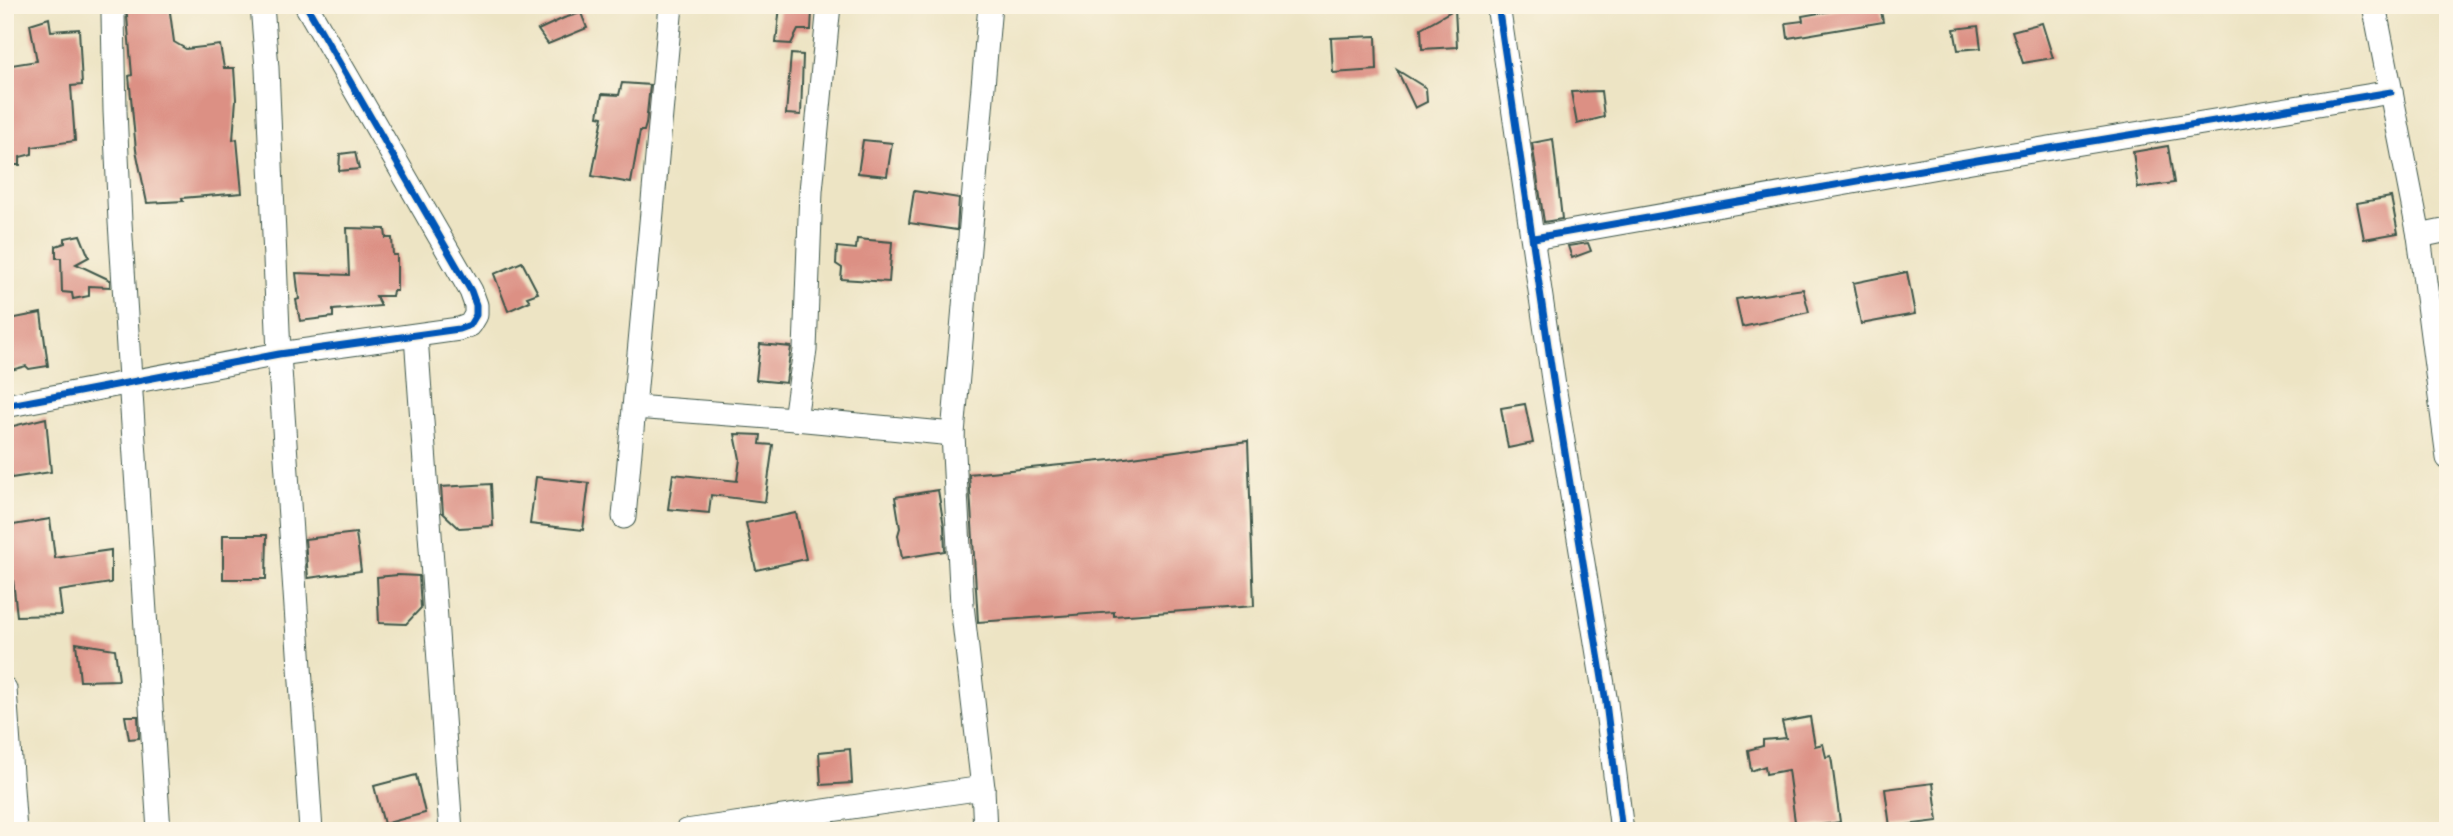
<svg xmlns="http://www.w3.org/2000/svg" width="2453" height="836" font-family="'Architects Daughter',sans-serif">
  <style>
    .building { fill: #dc9084 }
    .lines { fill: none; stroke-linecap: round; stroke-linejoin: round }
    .street-casing { stroke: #3e564a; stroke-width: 25 }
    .street { stroke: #fff; stroke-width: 23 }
    .cycleway-casing { stroke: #fcf5e5; stroke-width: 11 }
    .cycleway { stroke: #0057b8; stroke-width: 7 }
  </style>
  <rect width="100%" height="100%" fill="#fcf5e5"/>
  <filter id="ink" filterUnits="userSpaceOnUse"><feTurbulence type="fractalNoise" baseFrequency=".0143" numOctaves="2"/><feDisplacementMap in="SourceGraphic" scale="14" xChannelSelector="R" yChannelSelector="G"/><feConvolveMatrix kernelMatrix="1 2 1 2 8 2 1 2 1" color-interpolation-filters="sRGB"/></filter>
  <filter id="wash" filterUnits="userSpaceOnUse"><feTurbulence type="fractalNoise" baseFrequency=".00686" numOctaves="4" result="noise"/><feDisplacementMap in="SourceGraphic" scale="28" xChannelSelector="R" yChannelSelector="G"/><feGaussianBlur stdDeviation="1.57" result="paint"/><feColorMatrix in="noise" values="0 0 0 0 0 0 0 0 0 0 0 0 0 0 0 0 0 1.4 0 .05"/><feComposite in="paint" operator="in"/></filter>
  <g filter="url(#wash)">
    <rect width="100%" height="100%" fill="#ede4c4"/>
    <g id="blocks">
      <g class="building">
        <polygon points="126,5 169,5 174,42 186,49 220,45 224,68 234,68 236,99 233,140 237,139 242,193 182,198 183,201 147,203 136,150 129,76 132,75"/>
        <polygon points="1864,5 1880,5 1883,22 1788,38 1786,23 1803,21 1802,16"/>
        <polygon points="780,6 812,11 811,30 798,30 791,44 776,43"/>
        <polygon points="1455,9 1457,47 1422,49 1421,28"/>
        <polygon points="581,13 587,28 548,44 538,30 564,18"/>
        <polygon points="49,18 51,31 79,29 82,85 71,86 75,141 32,147 32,154 20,157 20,165 5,165 5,66 37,61 30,24"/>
        <polygon points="2042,23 2053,58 2023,63 2012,31"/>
        <polygon points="1978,26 1981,48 1958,50 1954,29"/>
        <polygon points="1376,36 1377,70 1333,73 1331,38"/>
        <polygon points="791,54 803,55 801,115 786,114"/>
        <polygon points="1397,70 1426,88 1427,102 1415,108"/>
        <polygon points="622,83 650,85 646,124 644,131 640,131 631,183 592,176 603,117 598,116 602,94 619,95"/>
        <polygon points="1601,91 1604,117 1577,124 1571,92"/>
        <polygon points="1553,139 1562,219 1544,222 1532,143"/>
        <polygon points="863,140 892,143 887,176 858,173"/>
        <polygon points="2168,146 2174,183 2138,188 2133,152"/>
        <polygon points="355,152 359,169 339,171 340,154"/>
        <polygon points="914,191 959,198 957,230 909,223"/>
        <polygon points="2391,197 2398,233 2364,239 2357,203"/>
        <polygon points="347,228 385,229 386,238 392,238 393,255 397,255 397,291 393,291 392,296 376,296 381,306 333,310 333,317 300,321 296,300 299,299 296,273 349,275"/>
        <polygon points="80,235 89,257 76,264 110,280 110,287 89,286 89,296 73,299 72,293 62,292 61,258 56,258 56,246 65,243 65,238"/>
        <polygon points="857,239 892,242 889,282 841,279 842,268 836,264 837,247 856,249"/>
        <polygon points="1588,243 1591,251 1572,258 1568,246"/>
        <polygon points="522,262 538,293 527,297 530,301 508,311 494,274"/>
        <polygon points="1907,272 1915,314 1861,324 1853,283"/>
        <polygon points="1803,289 1809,312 1742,327 1736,299"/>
        <polygon points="41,313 48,366 29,369 26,366 11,370 9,358 5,358 5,320"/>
        <polygon points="760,344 791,347 786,383 756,380"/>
        <polygon points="1525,404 1533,443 1508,448 1501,408"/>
        <polygon points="46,418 51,472 11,478 10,447 7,447 5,428"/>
        <polygon points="735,434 761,435 760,444 773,445 765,502 711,495 709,513 668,509 673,474 737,481 740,459"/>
        <polygon points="1248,441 1254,606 1114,616 1114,612 978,622 969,474 1111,460"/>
        <polygon points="536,477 589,483 583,530 530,524"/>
        <polygon points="491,484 493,526 459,528 443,513 441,487"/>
        <polygon points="938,490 944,526 945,551 902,558 898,535 900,528 895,497"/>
        <polygon points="796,513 806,559 756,570 746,523"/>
        <polygon points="50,519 55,558 111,550 111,583 59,591 62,615 17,616 7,526"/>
        <polygon points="356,533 361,571 308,578 305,539"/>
        <polygon points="223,535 267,535 266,579 223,579"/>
        <polygon points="398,575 419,576 421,608 406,624 379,623 377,577"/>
        <polygon points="76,643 115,649 119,680 80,681"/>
        <polygon points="125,716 138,716 139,738 129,739"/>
        <polygon points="1810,717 1815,746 1823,744 1826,757 1831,756 1840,822 1796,829 1788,770 1766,774 1765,766 1751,771 1748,750 1763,746 1763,740 1786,738 1782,722"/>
        <polygon points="850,749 852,783 821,785 819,752"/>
        <polygon points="416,775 425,813 384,824 374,786"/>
        <polygon points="1933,783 1938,821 1890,827 1885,789"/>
      </g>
    </g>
  </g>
  <g filter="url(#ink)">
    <use href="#blocks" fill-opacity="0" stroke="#3e564a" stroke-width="2"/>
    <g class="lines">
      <g class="street-casing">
        <g id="street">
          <polyline points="262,5 267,68 279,354 311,831"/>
          <polyline points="1498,5 1554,386 1606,703 1622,831"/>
          <polyline points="2374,5 2419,236 2448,458"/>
          <polyline points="113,15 115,111 120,222 159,831"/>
          <polyline points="2419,236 2448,230"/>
          <polyline points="1534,238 1983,159 2391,92"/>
          <polyline points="416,336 451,831"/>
          <polyline points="5,406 279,354 459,329 470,325 476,315 476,305 471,291 306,5"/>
          <polyline points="634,407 795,419 953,434"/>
          <polyline points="795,419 805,350 811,191 829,5"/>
          <polyline points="624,517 671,5"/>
          <polyline points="5,689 15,831"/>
          <polyline points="686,831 983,788"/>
          <polyline points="985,831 983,788 962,605 953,434 990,5"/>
        </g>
      </g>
      <use href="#street" class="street"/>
      <g class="cycleway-casing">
        <g id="cycleway">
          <polyline points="1498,5 1554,386 1606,703 1622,831"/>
          <polyline points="1534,238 1983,159 2391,92"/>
          <polyline points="5,406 279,354 459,329 470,325 476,315 476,305 471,291 306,5"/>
        </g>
      </g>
      <use href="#cycleway" class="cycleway"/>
    </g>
  </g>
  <rect width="2453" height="836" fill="none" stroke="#fcf5e5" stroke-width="28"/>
</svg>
